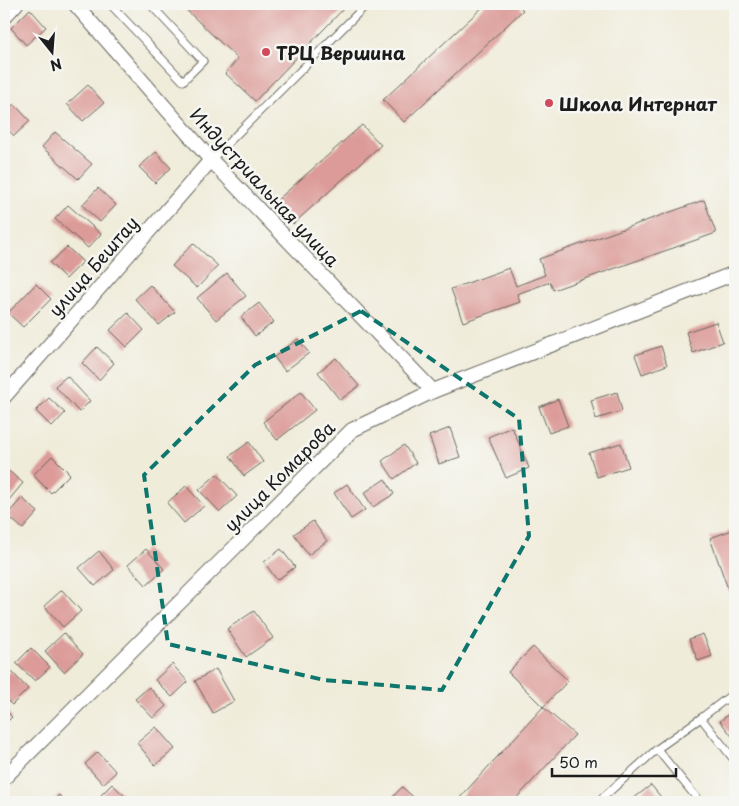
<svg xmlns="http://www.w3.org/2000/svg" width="739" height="806" font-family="'Playpen Sans',sans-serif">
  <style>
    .building { fill: #dc9b98 }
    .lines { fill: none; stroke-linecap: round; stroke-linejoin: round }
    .service-casing { stroke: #66655e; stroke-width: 9 }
    .minor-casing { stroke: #66655e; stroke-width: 16 }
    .service { stroke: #fff; stroke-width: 7 }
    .minor { stroke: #fff; stroke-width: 14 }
    .marked { fill: none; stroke: #0f766e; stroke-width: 4; stroke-dasharray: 10 6; stroke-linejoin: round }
    .poi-dot { fill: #d1495b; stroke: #f6f6f2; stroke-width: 2 }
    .labels { text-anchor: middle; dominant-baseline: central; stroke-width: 5; stroke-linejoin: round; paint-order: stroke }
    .poi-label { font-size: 18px; font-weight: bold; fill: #1c1c1c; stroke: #f6f6f2; text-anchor: start }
    .street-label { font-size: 18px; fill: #1c1c1c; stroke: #f6f6f2 }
  </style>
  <rect width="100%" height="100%" fill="#f6f6f2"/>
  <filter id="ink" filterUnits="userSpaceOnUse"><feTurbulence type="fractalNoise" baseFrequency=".02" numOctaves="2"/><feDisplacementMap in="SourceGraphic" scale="10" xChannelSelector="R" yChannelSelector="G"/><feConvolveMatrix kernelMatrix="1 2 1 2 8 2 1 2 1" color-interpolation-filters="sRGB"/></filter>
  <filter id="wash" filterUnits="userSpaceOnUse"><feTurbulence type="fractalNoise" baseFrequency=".0096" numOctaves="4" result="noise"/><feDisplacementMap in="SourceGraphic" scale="20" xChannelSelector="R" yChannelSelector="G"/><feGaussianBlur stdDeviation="1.12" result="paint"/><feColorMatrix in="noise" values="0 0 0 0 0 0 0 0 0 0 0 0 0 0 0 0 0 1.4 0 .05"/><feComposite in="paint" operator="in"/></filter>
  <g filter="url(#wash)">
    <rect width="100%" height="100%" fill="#f0ecda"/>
    <g id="blocks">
      <g class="building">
        <polygon points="180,4 348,4 255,101 225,73 238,59"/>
        <polygon points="486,4 517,4 523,10 404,122 383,100"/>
        <polygon points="30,9 46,27 26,45 11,28"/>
        <polygon points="88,85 104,103 83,121 67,104"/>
        <polygon points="14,104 30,121 14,136 4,125 4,114"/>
        <polygon points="362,125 381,145 293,224 274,203"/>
        <polygon points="55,132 92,164 78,179 42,147"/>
        <polygon points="156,152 171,168 155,183 139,167"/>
        <polygon points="98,188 116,205 100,222 82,205"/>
        <polygon points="704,200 716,233 553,290 550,282 517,294 520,302 463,322 451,289 509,268 516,286 545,275 539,259"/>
        <polygon points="68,205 101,234 88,248 55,219"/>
        <polygon points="193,243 218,266 197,288 172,266"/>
        <polygon points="67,247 83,262 66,279 50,263"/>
        <polygon points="227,273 246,296 216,320 197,298"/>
        <polygon points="36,284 51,299 23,327 8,313"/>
        <polygon points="150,285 175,312 159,325 135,299"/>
        <polygon points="259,303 274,322 255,336 241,317"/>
        <polygon points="128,313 144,330 127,347 110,330"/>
        <polygon points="716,322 723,342 693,353 686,332"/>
        <polygon points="298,339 309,353 285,371 274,357"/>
        <polygon points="661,346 667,365 642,374 635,355"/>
        <polygon points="97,347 114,363 99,380 82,363"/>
        <polygon points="336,358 359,386 340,400 318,372"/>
        <polygon points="67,376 90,401 79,412 55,386"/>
        <polygon points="301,392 315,410 277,440 263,422"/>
        <polygon points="617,392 622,411 596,419 591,400"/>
        <polygon points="49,398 65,413 52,427 36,411"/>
        <polygon points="558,399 568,426 549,433 539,407"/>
        <polygon points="512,427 529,468 506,478 488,437"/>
        <polygon points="450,428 460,457 439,464 429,436"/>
        <polygon points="249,442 263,462 244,476 230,456"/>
        <polygon points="621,443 629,467 597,477 589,453"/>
        <polygon points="404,445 416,463 394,479 382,461"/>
        <polygon points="52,456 70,474 51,493 33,475"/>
        <polygon points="4,467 23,483 4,506"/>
        <polygon points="217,474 237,496 220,512 199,490"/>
        <polygon points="385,479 394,494 373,507 364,493"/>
        <polygon points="347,484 365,510 351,519 334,493"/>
        <polygon points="186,486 204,506 184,523 167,503"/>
        <polygon points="22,498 38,512 23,529 7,515"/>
        <polygon points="313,521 327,541 308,555 294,534"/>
        <polygon points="735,529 735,609 710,538"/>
        <polygon points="146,549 164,569 146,585 128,565"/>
        <polygon points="281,549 295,567 277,580 264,562"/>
        <polygon points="99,551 114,570 95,586 79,568"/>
        <polygon points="62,590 81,611 63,627 44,606"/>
        <polygon points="254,611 273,638 246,657 227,629"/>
        <polygon points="64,633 83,654 64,672 45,651"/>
        <polygon points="703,634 712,656 698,661 689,639"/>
        <polygon points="533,647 568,681 543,707 508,672"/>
        <polygon points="31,648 50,667 35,681 16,663"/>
        <polygon points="172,664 188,682 172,697 155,680"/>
        <polygon points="216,669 234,701 213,713 195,681"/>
        <polygon points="11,671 28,689 12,705 4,697 4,677"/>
        <polygon points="149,687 166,706 153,718 135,699"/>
        <polygon points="543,707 575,735 513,802 456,802"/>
        <polygon points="4,708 12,717 4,725"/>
        <polygon points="735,709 735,740 720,721"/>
        <polygon points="156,727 175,749 155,765 137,743"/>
        <polygon points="98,752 116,772 103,784 85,764"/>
        <polygon points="112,784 129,800 127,802 94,802"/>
        <polygon points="651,785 665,802 629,802"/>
        <polygon points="402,787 419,802 388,802"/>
        <polygon points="59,795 66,802 52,802"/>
      </g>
    </g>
  </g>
  <g filter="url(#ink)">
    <use href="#blocks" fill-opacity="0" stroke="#66655e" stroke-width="1"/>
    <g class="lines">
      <g class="service-casing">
        <g id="service">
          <polyline points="110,4 183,81 203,61 150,4"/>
          <polyline points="211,160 367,4"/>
          <polyline points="701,718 735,692"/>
          <polyline points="657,749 701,718 735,761"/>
          <polyline points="598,802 657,749 700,802"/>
        </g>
      </g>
      <g class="minor-casing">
        <g id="minor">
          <polyline points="75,4 211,160 433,391"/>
          <polyline points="4,17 16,4"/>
          <polyline points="4,397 211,160"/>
          <polyline points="4,778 352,430 433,391 735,273"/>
        </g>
      </g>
      <use href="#service" class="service"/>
      <use href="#minor" class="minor"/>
    </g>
  </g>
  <path class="marked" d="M361,311L519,419L529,536L442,690L324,680L168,644L144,475L255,365Z"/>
  <g class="poi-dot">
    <circle cx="266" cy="52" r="5"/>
    <circle cx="549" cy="103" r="5"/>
  </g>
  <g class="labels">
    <g class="poi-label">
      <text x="276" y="52">ТРЦ Вершина</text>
      <text x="559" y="103">Школа Интернат</text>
    </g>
    <g class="street-label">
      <text transform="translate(265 187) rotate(47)">Индустриальная улица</text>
      <text transform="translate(93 266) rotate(-49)">улица Бештау</text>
      <text transform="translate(279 476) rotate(-45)">улица Комарова</text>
    </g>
  </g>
  <rect width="739" height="806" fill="none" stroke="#f6f6f2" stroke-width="20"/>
  <g transform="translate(52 52) rotate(163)" stroke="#f6f6f2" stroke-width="4" paint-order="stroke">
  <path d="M0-4L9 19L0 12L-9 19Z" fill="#1c1c1c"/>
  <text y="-8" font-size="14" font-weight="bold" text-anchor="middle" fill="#1c1c1c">N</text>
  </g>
  <path d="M552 768v8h124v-8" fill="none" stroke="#1c1c1c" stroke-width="2.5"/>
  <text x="559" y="768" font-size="15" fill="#1c1c1c" stroke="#f6f6f2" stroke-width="4" paint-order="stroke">50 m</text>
</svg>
